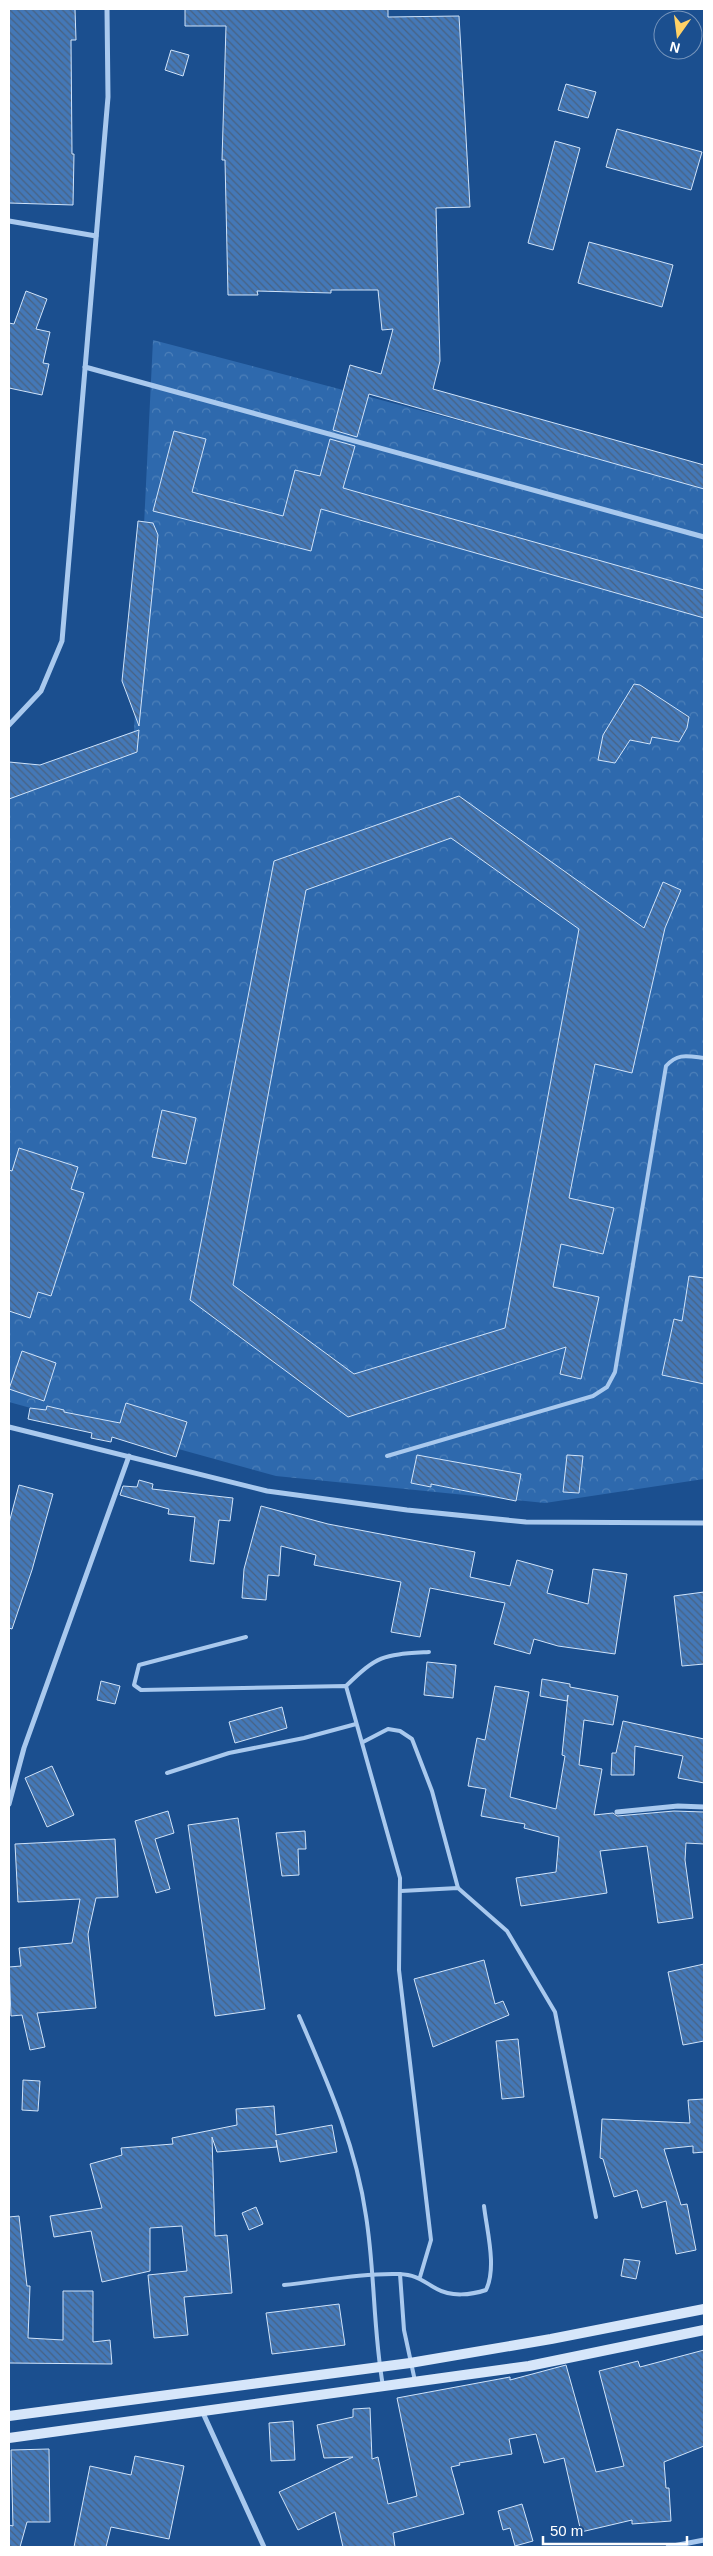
<svg xmlns="http://www.w3.org/2000/svg" width="713" height="2556" font-family="Arial,sans-serif">
  <style>
    .park { fill: url(#park-crowns) }
    .building { fill: url(#building-back-hatch); stroke: #cfe3fa; fill-rule: evenodd }
    .lines { fill: none; stroke-linecap: round; stroke-linejoin: round }
    .service { stroke: #a9c9ee; stroke-width: 4 }
    .minor { stroke: #a9c9ee; stroke-width: 5 }
    .secondary { stroke: #d6e6fa; stroke-width: 10 }
  </style>
  <defs>
    <pattern id="park-crowns" width="20" height="18" patternUnits="userSpaceOnUse" patternTransform="scale(1.25)"><rect width="20" height="18" fill="#2e69ad"/><path d="M2 6a3 3 0 1 1 6 0M12 15a3 3 0 1 1 6 0" fill="none" stroke="#4d80b9"/></pattern>
    <pattern id="building-back-hatch" width="6" height="6" patternUnits="userSpaceOnUse" patternTransform="scale(1.25)"><rect width="6" height="6" fill="#4478b7"/><path d="M-1 5l2 2M0 0l6 6M5-1l2 2" fill="none" stroke="#486282"/></pattern>
  </defs>
  <rect width="100%" height="100%" fill="#1b4f8f"/>
  <polygon class="park" points="153,340 704,485 704,1479 545,1503 276,1476 9,1402 9,779 134,731"/>
  <g class="building">
    <polygon points="9,9 75,9 76,40 71,40 72,154 74,154 73,205 9,203"/>
    <polygon points="185,9 388,9 388,17 459,16 470,207 436,208 440,361 433,389 704,465 704,489 369,394 357,437 333,430 350,365 381,374 393,329 382,330 378,290 331,290 331,293 257,291 258,295 228,295 225,160 222,160 226,26 185,26"/>
    <polygon points="171,50 189,55 183,76 165,70"/>
    <polygon points="566,84 596,92 588,118 558,110"/>
    <polygon points="617,129 702,152 691,190 606,167"/>
    <polygon points="555,141 580,148 553,250 528,243"/>
    <polygon points="589,242 673,265 662,307 578,283"/>
    <polygon points="26,291 47,299 36,329 50,332 43,363 49,364 42,395 9,388 9,323 14,324"/>
    <polygon points="174,431 206,439 192,492 283,516 295,470 320,476 330,439 355,446 343,488 704,590 704,618 321,509 311,551 153,511"/>
    <polygon points="138,521 153,523 158,535 139,726 122,681"/>
    <polygon points="634,684 640,685 689,717 687,728 679,742 652,737 650,744 630,740 615,763 598,760 603,735"/>
    <polygon points="139,730 137,752 9,799 9,762 40,765"/>
    <path d="M459,796L644,928L663,882L681,890L665,928L632,1073L595,1064L569,1198L614,1208L603,1254L561,1244L553,1287L599,1297L581,1379L560,1374L566,1347L348,1417L190,1300L274,861ZM451,838L579,929L505,1328L354,1374L233,1285L306,890Z"/>
    <polygon points="162,1110 196,1118 186,1164 152,1157"/>
    <polygon points="19,1148 78,1167 71,1189 84,1193 51,1296 38,1292 30,1318 9,1311 9,1170 12,1171"/>
    <polygon points="689,1276 704,1278 704,1384 662,1375 674,1319 682,1321"/>
    <polygon points="22,1351 56,1363 44,1401 9,1389"/>
    <polygon points="126,1403 187,1422 176,1457 112,1437 111,1442 91,1438 92,1433 28,1419 30,1408 46,1410 47,1406 64,1410 64,1412 120,1423"/>
    <polygon points="417,1455 521,1474 516,1501 431,1484 431,1487 411,1483"/>
    <polygon points="567,1455 583,1456 579,1493 563,1492"/>
    <polygon points="139,1480 153,1484 152,1489 233,1498 230,1521 219,1520 214,1564 190,1561 195,1517 168,1514 169,1509 120,1495 123,1486 137,1487"/>
    <polygon points="19,1485 53,1494 32,1570 12,1629 9,1628 9,1523"/>
    <polygon points="261,1506 328,1524 475,1552 470,1577 510,1586 517,1560 553,1570 547,1593 588,1604 593,1569 627,1574 615,1654 558,1646 534,1639 530,1654 494,1644 505,1603 430,1588 420,1637 391,1632 401,1582 314,1565 316,1555 281,1546 279,1576 268,1575 266,1600 242,1598 244,1569"/>
    <polygon points="704,1592 704,1664 682,1666 674,1596"/>
    <polygon points="427,1662 456,1665 453,1698 424,1695"/>
    <polygon points="542,1679 570,1684 570,1687 618,1696 613,1725 584,1720 579,1765 602,1769 594,1815 613,1813 617,1816 674,1811 704,1812 704,1844 686,1843 685,1860 693,1918 658,1923 647,1846 600,1851 607,1893 521,1906 516,1878 556,1872 559,1837 524,1828 525,1824 481,1816 486,1789 468,1786 477,1738 485,1740 495,1686 529,1692 510,1797 556,1809 565,1756 562,1755 568,1695 567,1701 540,1696"/>
    <polygon points="101,1681 120,1686 115,1704 97,1700"/>
    <polygon points="282,1707 287,1728 235,1743 229,1722"/>
    <polygon points="623,1721 704,1739 704,1783 678,1778 683,1756 635,1746 634,1775 611,1775 612,1753 616,1753"/>
    <polygon points="52,1766 74,1815 47,1827 25,1778"/>
    <polygon points="168,1811 174,1833 155,1839 170,1889 156,1893 135,1821"/>
    <polygon points="238,1818 265,2009 215,2016 188,1825"/>
    <polygon points="305,1831 306,1849 298,1849 299,1875 282,1876 276,1833"/>
    <polygon points="115,1839 118,1897 96,1898 88,1934 96,2008 37,2013 45,2047 30,2050 22,2015 11,2016 9,1967 21,1966 19,1948 72,1943 80,1899 18,1902 15,1844"/>
    <polygon points="484,1960 495,2004 503,2001 509,2015 433,2047 414,1979"/>
    <polygon points="704,1964 704,2041 683,2045 668,1972"/>
    <polygon points="518,2039 524,2097 502,2099 496,2041"/>
    <polygon points="23,2080 40,2081 38,2111 22,2110"/>
    <polygon points="704,2099 704,2152 693,2153 693,2146 664,2149 681,2205 687,2204 696,2250 676,2254 666,2201 642,2208 637,2190 614,2197 603,2159 600,2158 602,2119 690,2123 688,2100"/>
    <polygon points="274,2106 276,2135 332,2125 337,2152 280,2162 276,2140 277,2147 217,2152 212,2137 215,2236 227,2235 232,2293 184,2297 188,2335 154,2338 148,2275 187,2271 182,2226 150,2228 150,2271 102,2282 91,2231 54,2237 50,2216 102,2208 90,2164 122,2155 121,2148 173,2144 172,2138 237,2125 236,2109"/>
    <polygon points="256,2207 263,2224 249,2230 242,2213"/>
    <polygon points="19,2216 27,2286 30,2286 28,2338 63,2340 63,2291 93,2291 93,2342 110,2340 112,2364 9,2363 9,2217"/>
    <polygon points="624,2259 640,2261 636,2279 621,2276"/>
    <polygon points="339,2304 345,2345 272,2354 266,2313"/>
    <polygon points="704,2350 704,2446 664,2462 666,2488 669,2488 671,2521 632,2524 632,2520 581,2532 564,2458 544,2463 536,2434 509,2439 512,2454 459,2463 460,2465 451,2467 464,2514 393,2533 395,2547 343,2547 335,2512 298,2530 279,2492 353,2457 324,2458 317,2425 353,2417 353,2409 370,2408 372,2459 378,2457 388,2504 417,2496 397,2398 510,2377 510,2380 566,2365 596,2472 624,2466 599,2371 638,2361 640,2367"/>
    <polygon points="293,2421 295,2460 271,2461 269,2423"/>
    <polygon points="49,2449 50,2522 27,2522 20,2547 9,2547 9,2525 13,2526 11,2450"/>
    <polygon points="135,2456 184,2466 169,2539 111,2527 106,2547 74,2547 90,2466 131,2475"/>
    <polygon points="522,2504 533,2541 515,2546 510,2528 503,2530 498,2511"/>
  </g>
  <g class="lines">
    <g class="service">
      <path d="M387,1456L593,1396L607,1387L615,1372L666,1066C678,1053 687,1056 704,1058"/>
      <polyline points="246,1637 139,1665 134,1685 141,1690 346,1686 400,1878 399,1970 431,2240 420,2277"/>
      <path d="M346,1686C379,1654 383,1655 429,1652"/>
      <polyline points="363,1742 388,1729 400,1731 412,1739 432,1791 458,1888"/>
      <polyline points="167,1773 229,1753 304,1738 356,1724"/>
      <polyline points="401,1891 458,1888 507,1931 555,2012 596,2217"/>
      <path d="M299,2016C327,2081 356,2145 366,2216C375,2272 373,2330 383,2386"/>
      <polyline points="400,2274 404,2330 415,2381"/>
      <path d="M284,2285C322,2281 361,2273 399,2274C418,2275 422,2281 437,2289C451,2297 471,2295 486,2290C497,2267 487,2232 484,2206"/>
    </g>
    <g class="minor">
      <polyline points="9,221 96,236"/>
      <polyline points="85,367 704,537"/>
      <polyline points="9,725 41,691 62,641 108,97 107,9"/>
      <polyline points="9,1427 267,1491 407,1510 526,1522 704,1523"/>
      <polyline points="9,1804 24,1748 129,1456"/>
      <polyline points="617,1812 678,1806 704,1807"/>
      <polyline points="203,2413 264,2547"/>
      <polyline points="668,2547 704,2540"/>
    </g>
    <g class="secondary">
      <polyline points="9,2416 410,2363 551,2339 704,2309"/>
      <polyline points="9,2438 529,2366 704,2330"/>
    </g>
  </g>
  <rect width="713" height="2556" fill="none" stroke="#ffffff" stroke-width="20"/>
  <g transform="translate(678 35) rotate(194)"><circle r="24" fill="#1b4f8f" stroke="#7695bc"/>
  <path d="M0-4L9 19L0 12L-9 19Z" fill="#ffd166"/>
  <text y="-8" font-size="14" font-weight="bold" text-anchor="middle" fill="#ffffff">N</text>
  </g>
  <path d="M543 2536v8h144v-8" fill="none" stroke="#ffffff" stroke-width="2.5"/>
  <text x="550" y="2536" font-size="15" fill="#ffffff" stroke="#1b4f8f" stroke-width="4" paint-order="stroke">50 m</text>
</svg>
